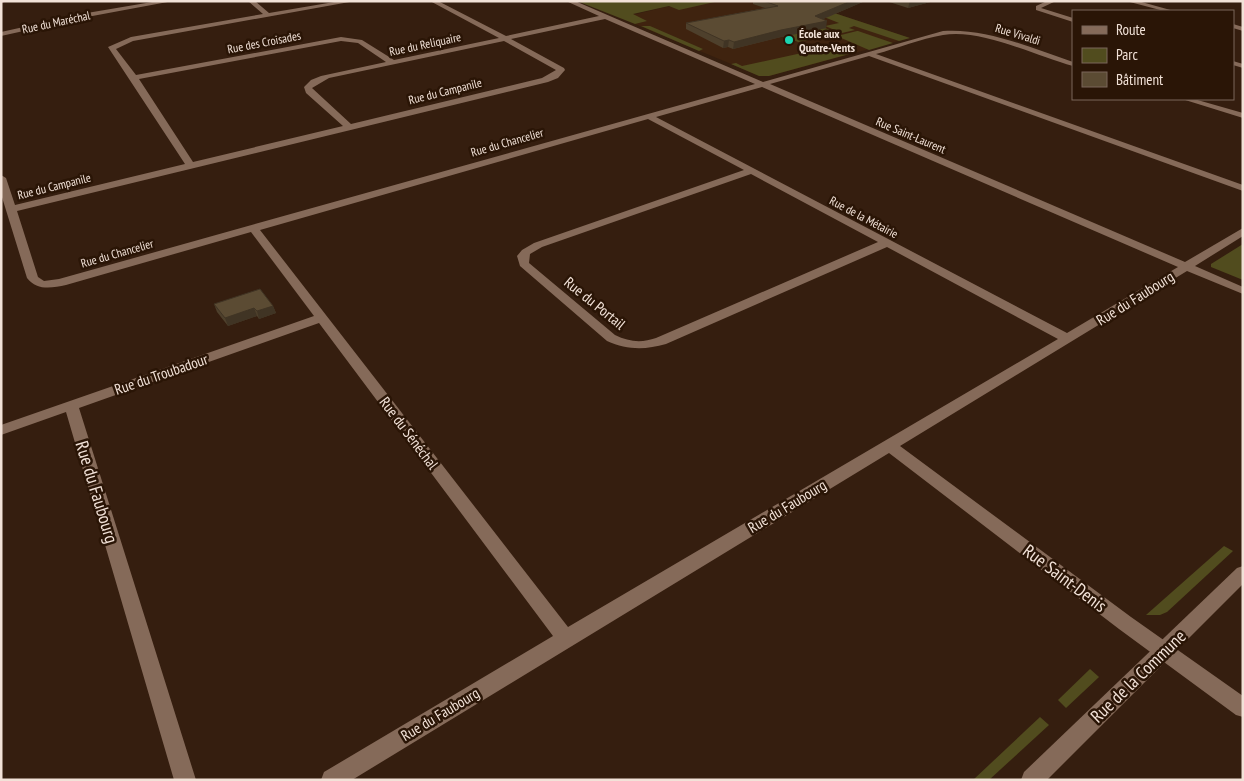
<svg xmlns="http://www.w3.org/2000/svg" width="1244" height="781" font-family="'PT Sans Narrow',sans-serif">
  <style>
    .built { fill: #3f230f }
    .green { fill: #514c1e }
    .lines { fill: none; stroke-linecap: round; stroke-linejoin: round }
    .stream { fill: #a3596b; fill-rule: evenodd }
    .minor { fill: #856a59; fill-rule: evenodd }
    .tertiary { fill: #856a59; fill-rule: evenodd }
    .wall { fill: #4e402c }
    .shaded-wall { fill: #403424 }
    .building { fill: #5b4b33; stroke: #403424 }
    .poi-dot { fill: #1bd5b1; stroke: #2a1506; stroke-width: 2 }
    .labels { text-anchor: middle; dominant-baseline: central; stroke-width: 5; stroke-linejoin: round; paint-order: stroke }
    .far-street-label { font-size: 12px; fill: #f2e2d8; stroke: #2a1506 }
    .far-poi-label { font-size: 12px; font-weight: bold; fill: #f2e2d8; stroke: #2a1506; text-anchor: start }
    .street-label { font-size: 15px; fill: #f2e2d8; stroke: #2a1506 }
    .near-street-label { font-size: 18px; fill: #f2e2d8; stroke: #2a1506 }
  </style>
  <rect width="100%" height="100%" fill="#351e0f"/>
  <polygon class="built" points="719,1 798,1 910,38 769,76 760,76 635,24 646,21 632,15 670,6"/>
  <g class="green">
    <polygon points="577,1 719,1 679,10 669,6 633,14 647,21 635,24"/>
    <polygon points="798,1 910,38 899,41 854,26 849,28 855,30 842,33 825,26 839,23 819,15"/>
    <polygon points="641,26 650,26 703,49 699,51"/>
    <polygon points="825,28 839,34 798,42 784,36"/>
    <polygon points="857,31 858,31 893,43 869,50 839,37 841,35"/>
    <polygon points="829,47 838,48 853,53 769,76 759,76 731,64 736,63 742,66"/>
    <polygon points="1243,244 1243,280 1211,267 1211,264"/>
    <polygon points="1224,546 1233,551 1167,612 1160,615 1146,615"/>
    <polygon points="1090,669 1099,677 1066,708 1058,700"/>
    <polygon points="1040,717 1049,725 989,780 973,780"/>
  </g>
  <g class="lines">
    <polygon class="stream" points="1,1 8,1 1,3"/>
    <g class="minor">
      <polygon points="158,1 173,1 87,17 1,36 1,32 87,13"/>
      <path d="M248,1H255L269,13L340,1H355L133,41L116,49L136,75L341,37L362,40L394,60L499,38L430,1H438L506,36L599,16L566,1H575L763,82L943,31C987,28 1031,48 1073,62V66C1036,56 980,28 943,35C920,39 898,48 876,54L1243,185V191L869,56L770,84L1185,262L1243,228V236L1195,266L1243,287V294L1187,271L900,446L1131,617L1243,696V717L1236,715L1119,629L889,453L352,780H321L324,772L553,636L319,323L79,408L196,780H174L66,412L1,435V425L314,316L251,232L66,285C52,288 37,291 27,278L1,194V175L6,178L15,205L185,164L108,47L131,37L263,14ZM605,19L755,84L59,279L44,281L38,277L17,211L548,82L558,78L565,70L564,68L511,39ZM341,41L358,43L386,62L321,76L311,80L304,87L306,93L343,126L193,162L139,79ZM504,41L556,70L542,78L351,124L312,88L329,78ZM762,87L1178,267L1067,333L656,117ZM648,119L744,170L534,243L522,250L517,256L520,266L607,341C627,350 645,350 666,344L887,247L1058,339L568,627L260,230ZM751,174L878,242L656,338C642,343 629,342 615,335L529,263L530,254L542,247Z"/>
      <polygon points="1047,1 1056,1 1041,8 1073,18 1073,22 1036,10 1036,6"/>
      <polygon points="1126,1 1138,1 1174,11 1164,11"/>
      <polygon points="1233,24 1243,27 1243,31 1233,28"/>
      <polygon points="1233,61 1243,64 1243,68 1233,65"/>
      <polygon points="1182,99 1194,99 1243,113 1243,118"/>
    </g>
    <polygon class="tertiary" points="1243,566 1243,584 1047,780 1021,780 1024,772 1237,568"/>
  </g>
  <g class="wall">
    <polygon points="753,1 865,1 823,19 826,28 781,37 733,49 728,47 723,48 686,29 686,23 765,8 753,4"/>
    <polygon points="886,1 934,1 908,8"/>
    <polygon points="214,304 273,306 276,313 259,319 257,316 228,326 217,312"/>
  </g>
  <g class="shaded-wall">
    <polygon points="851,1 865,1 814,23 815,16"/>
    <polygon points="910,1 934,1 908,8"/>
    <polygon points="827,21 826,28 781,37 733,49 734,42 781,30"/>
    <polygon points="729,40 728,47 723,48 724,41"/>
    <polygon points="273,306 276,313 259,319 257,311"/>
    <polygon points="254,308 257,316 228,326 225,318"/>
  </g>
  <g class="building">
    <polygon points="764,1 851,1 815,16 827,21 781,30 734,42 729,40 724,41 686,23 778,6"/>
    <polygon points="260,289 273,306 257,311 254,308 225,318 214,304"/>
  </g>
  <circle class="poi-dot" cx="789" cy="40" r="5"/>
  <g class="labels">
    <g class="far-street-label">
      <text transform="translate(56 22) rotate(-12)">Rue du Maréchal</text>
      <text transform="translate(1018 34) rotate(17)">Rue Vivaldi</text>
      <text transform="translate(264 42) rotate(-11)">Rue des Croisades</text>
      <text transform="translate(425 44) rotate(-12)">Rue du Reliquaire</text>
      <text transform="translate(445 91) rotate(-14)">Rue du Campanile</text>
      <text transform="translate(911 135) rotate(23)">Rue Saint-Laurent</text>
      <text transform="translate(507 142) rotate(-16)">Rue du Chancelier</text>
      <text transform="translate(54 186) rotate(-14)">Rue du Campanile</text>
      <text transform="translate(864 217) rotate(28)">Rue de la Métairie</text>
      <text transform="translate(117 253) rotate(-16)">Rue du Chancelier</text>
    </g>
    <g class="far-poi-label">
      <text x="799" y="33">École aux<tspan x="799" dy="14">Quatre-Vents</tspan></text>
    </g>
    <g class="street-label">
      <text transform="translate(1135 298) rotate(-32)">Rue du Faubourg</text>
      <text transform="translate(595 303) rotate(39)">Rue du Portail</text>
      <text transform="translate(161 374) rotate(-19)">Rue du Troubadour</text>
      <text transform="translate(409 433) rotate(53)">Rue du Sénéchal</text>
      <text transform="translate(787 506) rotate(-31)">Rue du Faubourg</text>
      <text transform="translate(440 714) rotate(-31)">Rue du Faubourg</text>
    </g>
    <g class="near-street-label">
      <text transform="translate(97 492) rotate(73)">Rue du Faubourg</text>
      <text transform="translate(1065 578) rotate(37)">Rue Saint-Denis</text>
      <text transform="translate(1138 676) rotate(-44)">Rue de la Commune</text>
    </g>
  </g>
  <rect width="1244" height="781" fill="none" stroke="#f2e2d8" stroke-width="5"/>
  <rect x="1072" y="10" width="162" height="90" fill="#2a1506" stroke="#7a675a"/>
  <rect x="1082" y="26" width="25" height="8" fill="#856a59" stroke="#7a675a"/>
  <text x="1116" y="35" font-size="15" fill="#f2e2d8">Route</text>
  <rect x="1082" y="48" width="25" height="15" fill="#514c1e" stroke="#7a675a"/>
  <text x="1116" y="60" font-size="15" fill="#f2e2d8">Parc</text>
  <rect x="1082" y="72" width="25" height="15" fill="#5b4b33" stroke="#7a675a"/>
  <text x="1116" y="85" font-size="15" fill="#f2e2d8">Bâtiment</text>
</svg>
